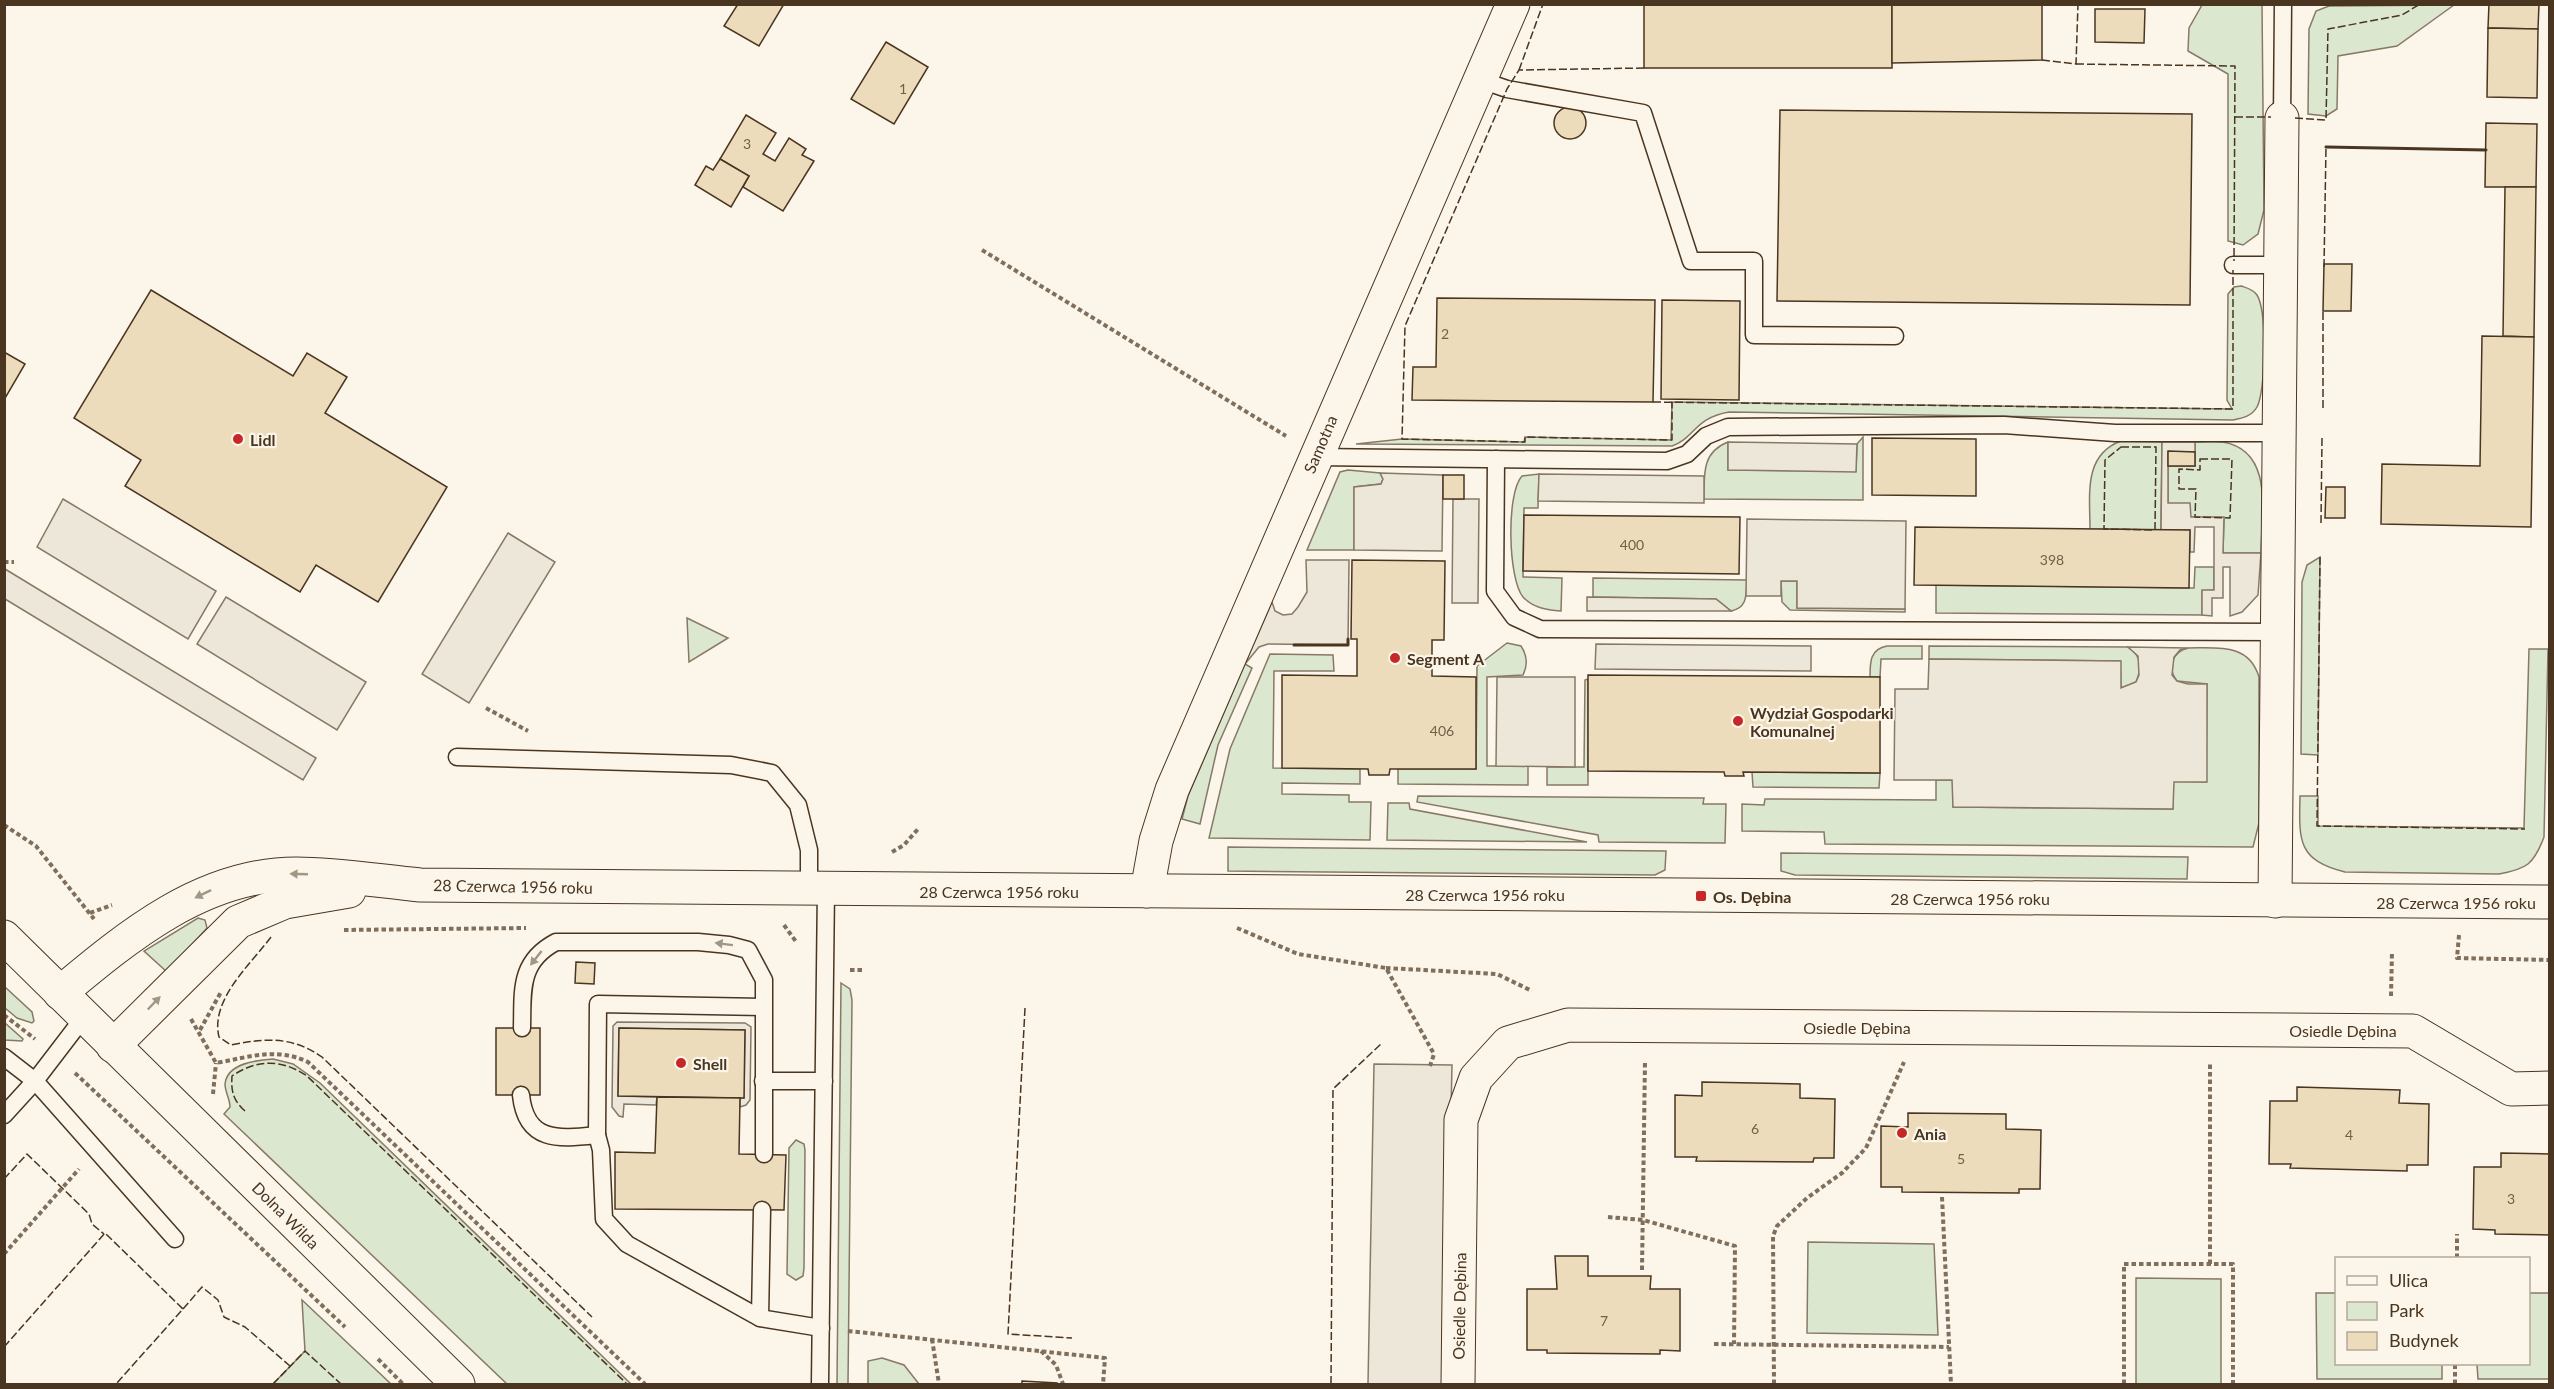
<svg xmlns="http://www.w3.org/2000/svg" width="2554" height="1389" font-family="Lato,sans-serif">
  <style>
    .green { fill: #dce7d0; stroke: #887966; stroke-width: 1.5 }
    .parking { fill: #ede7d9; stroke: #887966; stroke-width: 1.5 }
    .building { fill: #ecdcbc; stroke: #4a3520; stroke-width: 1.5 }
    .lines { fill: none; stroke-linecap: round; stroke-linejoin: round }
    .service-casing { stroke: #4a3520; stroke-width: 19 }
    .minor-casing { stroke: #4a3520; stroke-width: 35 }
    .tertiary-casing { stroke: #4a3520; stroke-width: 35 }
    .secondary-casing { stroke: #4a3520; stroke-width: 35 }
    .path { stroke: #7f6f5c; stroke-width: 4; stroke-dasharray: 4.5 3; stroke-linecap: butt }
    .service { stroke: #fbf6e9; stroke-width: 16 }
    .minor { stroke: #fbf6e9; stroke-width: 33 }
    .tertiary { stroke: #fbf6e9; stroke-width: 33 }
    .secondary { stroke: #fbf6e9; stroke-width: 33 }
    .fence { stroke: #4a3520; stroke-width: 1.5; stroke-dasharray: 8 3; stroke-linecap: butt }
    .wall { stroke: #4a3520; stroke-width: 3 }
    .oneway { fill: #a29684 }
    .poi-dot { fill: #c62828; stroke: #fbf6e9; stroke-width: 2 }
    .labels { text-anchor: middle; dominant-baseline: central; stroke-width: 4.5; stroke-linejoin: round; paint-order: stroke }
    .number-label { font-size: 14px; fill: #725f47 }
    .poi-label { font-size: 16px; font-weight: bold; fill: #4a3520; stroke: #fbf6e9; text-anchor: start }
    .street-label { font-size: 16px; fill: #4a3520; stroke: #fbf6e9 }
  </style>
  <rect width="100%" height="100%" fill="#fbf6e9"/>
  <g class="green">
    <polygon points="2202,5 2262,5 2264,210 2258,234 2243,245 2228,241 2228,74 2188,51 2189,28"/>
    <polygon points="2454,5 2397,46 2338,56 2337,109 2326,116 2308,114 2309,29 2316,11 2329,6"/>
    <path d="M2241,286C2247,288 2253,289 2257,295C2267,311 2266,390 2257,407C2252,416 2243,418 2233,420L1729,412C1694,418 1695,438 1672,446L1356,444L1402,439L1524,442L1525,437L1671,440L1672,402L2232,409L2227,400L2228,294L2234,287Z"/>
    <path d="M1863,437V500L1704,499C1704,474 1702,452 1728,442V470L1856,471L1857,444Z"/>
    <path d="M2121,441L2162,442L2161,530L2090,529C2090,495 2083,455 2121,441Z"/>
    <path d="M2195,442C2204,442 2214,441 2223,442C2275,451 2261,515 2261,553H2223L2224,518L2191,517L2168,503V466H2195Z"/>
    <polygon points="1348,470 1380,473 1383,479 1381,484 1354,487 1354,550 1307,550 1340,472"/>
    <path d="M1539,474L1538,508H1524L1523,577L1562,578L1561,611C1547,610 1533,608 1523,597C1508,579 1506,493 1522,476Z"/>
    <polygon points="2320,557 2318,755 2301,754 2302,582 2307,565"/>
    <polygon points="2195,567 2214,567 2214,590 2202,591 2202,615 1936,613 1936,585 2194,588"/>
    <path d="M1593,578L1747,580C1746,594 1748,608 1731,611L1716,599L1593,597Z"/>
    <polygon points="1781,581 1797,581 1797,608 1905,609 1905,612 1790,610 1782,602"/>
    <polygon points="687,618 728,638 689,662"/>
    <path d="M1507,643L1521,646C1527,655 1528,665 1523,675L1487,677V766H1528V785L1398,784V769H1476L1477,666Z"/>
    <path d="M1887,646H1922V659H1881L1880,677H1870C1870,662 1870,649 1887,646Z"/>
    <path d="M1929,646L2128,647C2142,656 2142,668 2136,682L2121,688L2120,661L1929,659Z"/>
    <path d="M2188,648C2218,648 2249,643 2259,677V823L2253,847L1825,844L1824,832L1742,831V804L1764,805L1765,799L1936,800V780H1953V807L2173,809V781L2206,782L2207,684L2177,681C2167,668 2172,652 2188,648Z"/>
    <path d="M2529,649H2548L2544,837C2534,864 2527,869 2499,874L2345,872C2297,860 2299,840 2300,796H2318V826L2524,828Z"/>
    <polygon points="1270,654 1333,655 1334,671 1274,671 1273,768 1360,769 1360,784 1282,783 1282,794 1349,795 1349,802 1371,802 1370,840 1209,838 1230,749"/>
    <polygon points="1245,664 1252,668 1218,745 1200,824 1182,819 1188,796"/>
    <polygon points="1588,679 1588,785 1547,785 1547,767 1584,767 1585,680"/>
    <polygon points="1752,772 1880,773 1879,788 1753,787"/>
    <polygon points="1418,796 1704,798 1703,804 1726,804 1725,843 1599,842 1598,835 1417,802"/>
    <polygon points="1388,803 1409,803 1410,809 1587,842 1387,840"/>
    <polygon points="1228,847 1666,851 1665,870 1655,875 1228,871"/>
    <polygon points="1781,853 2188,857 2187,879 1795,875 1781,871"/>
    <polygon points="198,918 205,920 207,928 167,972 144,951"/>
    <polygon points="841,983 850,989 852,1000 848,1384 837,1384"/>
    <polygon points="5,987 32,1012 34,1021 32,1023 17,1018 5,1008"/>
    <polygon points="5,1023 23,1039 22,1041 5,1040"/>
    <path d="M273,1059L293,1064L320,1083L631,1384H507L224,1114L230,1107C230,1099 225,1092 225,1084C227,1063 257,1060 273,1059Z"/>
    <polygon points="796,1140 804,1144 805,1150 804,1268 803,1276 796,1280 787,1274 789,1148"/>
    <polygon points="1808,1242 1934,1244 1938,1335 1807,1333"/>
    <polygon points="2136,1278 2221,1279 2221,1384 2136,1384"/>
    <polygon points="2316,1293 2336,1293 2336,1364 2442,1364 2442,1379 2317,1379"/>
    <polygon points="2529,1293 2549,1293 2549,1379 2478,1379 2477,1364 2528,1364"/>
    <polygon points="302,1300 391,1384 273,1384 305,1351"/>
    <polygon points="882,1358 904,1365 919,1384 868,1384 868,1361"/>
  </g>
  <g class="parking">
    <polygon points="1728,442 1857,444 1856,472 1728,470"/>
    <polygon points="2162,442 2195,442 2195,452 2168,452 2168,503 2190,503 2191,517 2224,517 2223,553 2261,553 2258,595 2242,612 2230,616 2230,567 2223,567 2223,598 2212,598 2212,616 2202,615 2202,590 2214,590 2214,527 2195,527 2194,552 2190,552 2190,530 2161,530"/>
    <polygon points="1380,473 1443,475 1442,551 1354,550 1354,487 1381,484 1383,479"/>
    <polygon points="1539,474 1704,476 1704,503 1538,501"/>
    <polygon points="63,499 216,591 188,639 37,547"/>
    <polygon points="1453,499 1479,499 1478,603 1452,603"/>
    <polygon points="1747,519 1906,521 1905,609 1797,608 1797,581 1781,581 1781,596 1746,596"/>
    <polygon points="508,533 555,562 469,703 422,674"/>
    <polygon points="1306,560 1349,560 1348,645 1268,644 1259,647 1245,664 1272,602 1275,611 1283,615 1292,614 1298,607 1307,592"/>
    <polygon points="5,569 316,758 303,780 5,599"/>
    <polygon points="226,597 366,682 337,730 197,644"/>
    <polygon points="1587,597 1716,599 1731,611 1587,611"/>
    <polygon points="1596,644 1811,646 1811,671 1595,669"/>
    <polygon points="2128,647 2188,648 2180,650 2174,657 2172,675 2177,681 2188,684 2207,684 2207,782 2174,782 2173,809 1953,807 1952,780 1894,780 1895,689 1928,689 1929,659 2121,661 2121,688 2136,682 2139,675 2138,656"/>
    <polygon points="1497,677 1575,677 1575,767 1496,766"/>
    <polygon points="617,1022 745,1023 751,1027 750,1100 746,1105 740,1107 740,1098 744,1098 745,1030 619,1028 618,1096 657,1097 656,1105 624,1104 623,1117 619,1116 612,1107 613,1026"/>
    <polygon points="1374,1064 1452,1065 1445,1384 1368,1384"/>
  </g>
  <g class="building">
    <polygon points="738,4 784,4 759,46 724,26"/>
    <rect x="1644" y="4" width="248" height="64"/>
    <polygon points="1892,4 2042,4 2042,60 1892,63"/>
    <polygon points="2489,4 2539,4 2538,29 2488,28"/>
    <polygon points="2095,9 2145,9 2144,43 2095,42"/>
    <polygon points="2488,28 2538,29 2537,98 2487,97"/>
    <polygon points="886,42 928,67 894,124 851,99"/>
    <circle cx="1570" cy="123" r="16"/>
    <polygon points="1780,110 2192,114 2190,305 1777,301"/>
    <polygon points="746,115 776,133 763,154 775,161 789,138 806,149 802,155 814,161 783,211 743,187 749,176 720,159"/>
    <polygon points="2486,123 2537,124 2536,187 2485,187"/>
    <polygon points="720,159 749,176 731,207 695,185 706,166 713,170"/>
    <polygon points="2505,187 2536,187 2534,337 2503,336"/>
    <polygon points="2324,264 2352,264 2351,311 2323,311"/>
    <polygon points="151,290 293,376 307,353 347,377 325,413 447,487 378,602 316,565 300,592 125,486 141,460 74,418"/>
    <polygon points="1437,298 1655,300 1653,402 1412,400 1413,367 1436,367"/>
    <polygon points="1662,300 1740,301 1739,400 1661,399"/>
    <polygon points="2482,336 2534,337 2531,527 2381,524 2382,464 2480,466"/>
    <polygon points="4,352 25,364 4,400"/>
    <polygon points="1872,438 1976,439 1976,496 1872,495"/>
    <polygon points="2168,451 2195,452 2195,466 2168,466"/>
    <rect x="1443" y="475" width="21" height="24"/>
    <polygon points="2326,487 2345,487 2345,518 2325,518"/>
    <polygon points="1524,515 1740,517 1739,574 1523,571"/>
    <polygon points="1915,527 2190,530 2189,588 1914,585"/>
    <polygon points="1352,560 1445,561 1444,640 1432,640 1432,676 1476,677 1476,769 1390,769 1389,775 1369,775 1368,769 1282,768 1282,675 1357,676 1357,639 1351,639"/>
    <polygon points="1588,675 1880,677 1880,773 1743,772 1744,776 1725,776 1724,772 1588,771"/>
    <polygon points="576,962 595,963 594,984 575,983"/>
    <rect x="496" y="1028" width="44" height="67"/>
    <polygon points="619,1028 745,1030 744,1098 618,1096"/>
    <polygon points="1702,1082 1800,1084 1800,1098 1835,1099 1834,1158 1814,1158 1813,1162 1696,1161 1697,1157 1675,1157 1675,1095 1702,1096"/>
    <polygon points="2297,1087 2400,1090 2399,1103 2429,1104 2428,1165 2407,1165 2407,1171 2290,1168 2291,1164 2269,1164 2270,1101 2297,1101"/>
    <polygon points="657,1097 740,1098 739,1154 786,1155 784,1210 615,1209 615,1152 655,1153"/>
    <polygon points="1908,1113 2006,1114 2006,1129 2041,1130 2040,1189 2019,1189 2019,1193 1902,1192 1902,1187 1881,1187 1881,1126 1908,1127"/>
    <polygon points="2501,1153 2550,1154 2550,1235 2495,1234 2495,1230 2473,1229 2474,1167 2501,1167"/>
    <polygon points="1555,1256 1588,1256 1588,1276 1651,1276 1650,1289 1680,1289 1680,1351 1660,1350 1660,1354 1547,1353 1547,1350 1527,1350 1527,1289 1557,1289"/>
    <polygon points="1022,1381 1057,1383 1057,1384 1022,1384"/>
  </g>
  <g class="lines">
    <g class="service-casing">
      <g id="service">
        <polyline points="1481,80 1507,89 1643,113 1691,261 1754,261 1754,335 1895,336"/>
        <polyline points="2282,118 2283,4"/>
        <polyline points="2233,265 2280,265"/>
        <polyline points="1315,457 1667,461 1687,454 1706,436 1728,427 2004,425 2115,433 2279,433"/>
        <polyline points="1496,459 1495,591 1514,617 1540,629 2276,632"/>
        <polyline points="457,757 731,765 772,773 798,805 809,850 809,889"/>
        <path d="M522,1028C523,992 518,962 556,942H698L729,945L748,950L764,980V1154"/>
        <polyline points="4,1057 35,1081 84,1017"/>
        <polyline points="763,1081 824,1081"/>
        <path d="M521,1095C526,1143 559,1139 597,1135L601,1150L604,1219L627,1244L760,1318L821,1328"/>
        <polyline points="4,1115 35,1081 175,1239"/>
        <polyline points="597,1135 598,1004 763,1007"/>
        <polyline points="760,1318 762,1210"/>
        <polyline points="820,1384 826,889"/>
      </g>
    </g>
    <g class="minor-casing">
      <g id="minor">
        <polyline points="1147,891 1156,841 1172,790 1513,4"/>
        <polyline points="2275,901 2282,118"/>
        <polyline points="1458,1384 1461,1120 1476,1078 1508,1043 1568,1025 2413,1031 2511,1089 2550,1088"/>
      </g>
    </g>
    <g class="tertiary-casing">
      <g id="tertiary">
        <path d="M60,993C128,936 203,874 296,874C337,874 379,881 420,885L2550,902"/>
        <polyline points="113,1046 238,922 285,902 349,891"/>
      </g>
    </g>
    <g class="secondary-casing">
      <polyline id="secondary" points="4,937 458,1384"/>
    </g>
    <g class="path">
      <polyline points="982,250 1286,436"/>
      <polyline points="4,562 14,562"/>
      <polyline points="486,708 528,731"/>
      <polyline points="4,825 36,846 94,919"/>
      <polyline points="892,852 904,845 918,829"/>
      <polyline points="90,913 112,905"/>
      <polyline points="784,925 797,943"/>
      <polyline points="1237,928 1298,954 1386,968 1434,1054 1430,1066"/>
      <polyline points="344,930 526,928"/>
      <polyline points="2459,935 2457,958 2550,960"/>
      <polyline points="1386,968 1497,974 1532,991"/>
      <polyline points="850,970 862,970"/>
      <polyline points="2391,996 2392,952"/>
      <polyline points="4,1015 35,1039"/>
      <path d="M191,1019L216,1063C250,1057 276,1047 308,1062L645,1384"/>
      <polyline points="200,1030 221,992"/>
      <polyline points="75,1073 345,1327"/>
      <polyline points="213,1094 216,1063"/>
      <polyline points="1942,1197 1951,1384"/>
      <polyline points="1608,1217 1643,1220 1735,1246 1734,1344"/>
      <polyline points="4,1254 79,1169"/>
      <polyline points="2457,1258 2457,1234"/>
      <polyline points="2210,1264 2210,1064"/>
      <polyline points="1642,1270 1645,1060"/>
      <polyline points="848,1331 1105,1358 1103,1384"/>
      <polyline points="932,1339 939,1384"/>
      <polyline points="1714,1344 1949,1347"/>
      <polyline points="1041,1351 1056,1365 1063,1384"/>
      <polyline points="378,1359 403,1384"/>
      <polyline points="1774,1384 1773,1236 1777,1226 1807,1198 1842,1173 1866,1148 1904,1062"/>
      <polyline points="2124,1384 2124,1264 2233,1264 2233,1384"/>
      <polyline points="2455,1384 2455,1364"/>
    </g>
    <use href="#service" class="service"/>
    <use href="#minor" class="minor"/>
    <use href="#tertiary" class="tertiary"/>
    <use href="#secondary" class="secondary"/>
    <g class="fence">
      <polyline points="2042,60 2076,64 2078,4"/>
      <polyline points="2076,64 2235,66 2234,261"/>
      <polyline points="1644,68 1519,70 1507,89 1405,326 1402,439 1525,442 1525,437 1672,440 1672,402"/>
      <polyline points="1519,70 1543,4"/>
      <polyline points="2235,117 2271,117"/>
      <polyline points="2295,118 2326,120 2328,29 2402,15 2420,4"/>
      <polyline points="2324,267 2326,147"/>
      <polyline points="1653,402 2233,409 2233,270"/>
      <polyline points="2323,408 2323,309"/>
      <polygon points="2121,447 2156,447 2155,530 2104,529 2105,460"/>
      <polygon points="2200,459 2232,459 2230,518 2195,517 2196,489 2179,489 2179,469 2200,470"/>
      <polyline points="2321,523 2322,438"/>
      <polyline points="2320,557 2317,826 2525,829"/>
      <path d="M271,937C250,965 210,1000 219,1037L231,1045C265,1038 292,1036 322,1057L592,1317"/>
      <polyline points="1025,1008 1008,1334 1072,1338"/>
      <path d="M245,1111C233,1100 231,1092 232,1076C257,1059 282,1059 307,1076L627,1384"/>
      <polyline points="4,1179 27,1154 89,1214 92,1224 104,1234"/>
      <polyline points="183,1309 202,1287 218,1300 224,1317 245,1327 290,1366"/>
      <polyline points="4,1347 105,1233 183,1309 116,1384"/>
      <polyline points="273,1384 305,1351 341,1384"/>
      <polyline points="1331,1384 1333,1089 1381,1044"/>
    </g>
    <g class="wall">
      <polyline points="2326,147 2486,150"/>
      <polyline points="1294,645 1348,645 1348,639"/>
    </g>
  </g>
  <defs><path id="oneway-solid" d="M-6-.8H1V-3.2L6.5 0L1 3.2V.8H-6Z" transform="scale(1.5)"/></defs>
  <g class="oneway">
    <use href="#oneway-solid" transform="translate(299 874) rotate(-178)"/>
    <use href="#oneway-solid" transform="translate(203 894) rotate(154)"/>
    <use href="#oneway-solid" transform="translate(724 944) rotate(-173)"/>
    <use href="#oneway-solid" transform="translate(536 958) rotate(128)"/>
    <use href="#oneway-solid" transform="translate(154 1003) rotate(-46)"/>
  </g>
  <g class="poi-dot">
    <circle cx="238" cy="439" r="6"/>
    <circle cx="1395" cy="658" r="6"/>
    <circle cx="1738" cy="721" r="6"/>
    <rect x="1695" y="890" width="12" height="12" rx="3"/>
    <circle cx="681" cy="1063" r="6"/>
    <circle cx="1902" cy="1133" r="6"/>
  </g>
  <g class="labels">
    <g class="number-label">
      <text x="903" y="88">1</text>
      <text x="747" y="143">3</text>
      <text x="1445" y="333">2</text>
      <text x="1632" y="544">400</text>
      <text x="2052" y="559">398</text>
      <text x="1442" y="730">406</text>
      <text x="1755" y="1128">6</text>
      <text x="2349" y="1134">4</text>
      <text x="1961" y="1158">5</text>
      <text x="2511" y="1198">3</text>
      <text x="1604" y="1320">7</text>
    </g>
    <g class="poi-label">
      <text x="250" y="439">Lidl</text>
      <text x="1407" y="658">Segment A</text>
      <text x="1750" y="712">Wydział Gospodarki<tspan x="1750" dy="18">Komunalnej</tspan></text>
      <text x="1713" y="896">Os. Dębina</text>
      <text x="693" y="1063">Shell</text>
      <text x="1914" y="1133">Ania</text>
    </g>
    <g class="street-label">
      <text transform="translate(1320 444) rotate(-67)">Samotna</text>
      <text transform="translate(513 886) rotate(1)">28 Czerwca 1956 roku</text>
      <text x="999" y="891">28 Czerwca 1956 roku</text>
      <text x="1485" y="894">28 Czerwca 1956 roku</text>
      <text x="1970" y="898">28 Czerwca 1956 roku</text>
      <text x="2456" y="902">28 Czerwca 1956 roku</text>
      <text x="1857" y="1027">Osiedle Dębina</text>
      <text x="2343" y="1030">Osiedle Dębina</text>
      <text transform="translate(286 1215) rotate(45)">Dolna Wilda</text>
      <text transform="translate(1459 1306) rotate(-89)">Osiedle Dębina</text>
    </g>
  </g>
  <rect width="2554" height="1389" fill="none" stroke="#4a3520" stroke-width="12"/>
  <rect x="2335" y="1257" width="195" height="108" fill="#fbf6e9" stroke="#b4a999" stroke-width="1.5"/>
  <rect x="2347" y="1276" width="30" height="9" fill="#fbf6e9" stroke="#b4a999" stroke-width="1.5"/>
  <text x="2389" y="1287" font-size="18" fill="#4a3520">Ulica</text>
  <rect x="2347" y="1302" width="30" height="18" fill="#dce7d0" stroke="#b4a999" stroke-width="1.5"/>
  <text x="2389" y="1317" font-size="18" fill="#4a3520">Park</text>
  <rect x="2347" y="1332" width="30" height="18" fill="#ecdcbc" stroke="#b4a999" stroke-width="1.5"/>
  <text x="2389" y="1347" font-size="18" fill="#4a3520">Budynek</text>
</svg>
